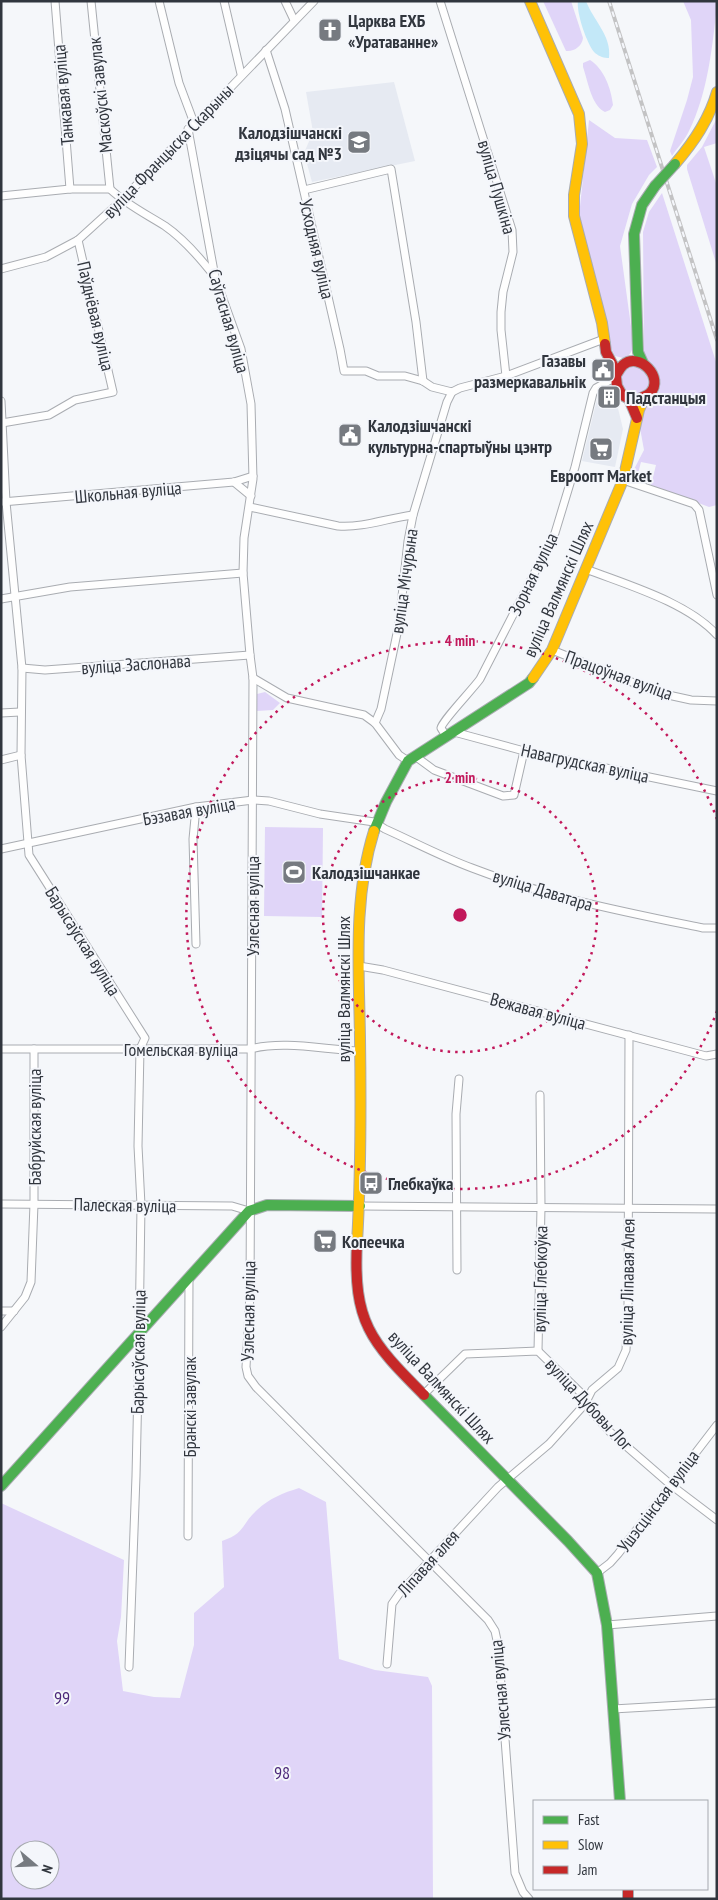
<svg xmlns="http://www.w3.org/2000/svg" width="718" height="1900" font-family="'PT Sans Narrow',sans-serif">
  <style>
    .built { fill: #e6eaf2 }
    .green { fill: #e0d5f8; fill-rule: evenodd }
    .water { fill: #c3e8f8 }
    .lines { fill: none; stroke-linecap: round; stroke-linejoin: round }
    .street-casing { stroke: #a9acb1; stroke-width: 9 }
    .fast-casing { stroke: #a9acb1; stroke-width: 12 }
    .slow-casing { stroke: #a9acb1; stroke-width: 12 }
    .jam-casing { stroke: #a9acb1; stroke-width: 12 }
    .street { stroke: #fefefe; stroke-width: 7 }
    .fast { stroke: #4caf50; stroke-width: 10 }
    .slow { stroke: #ffc107; stroke-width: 10 }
    .jam { stroke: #c62828; stroke-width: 10 }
    .rail-casing { stroke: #c3c3c4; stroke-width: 4 }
    .rail { stroke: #f4f6fb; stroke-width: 2; stroke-dasharray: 5.5; stroke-linecap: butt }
    .fast-bridge-casing { stroke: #a9acb1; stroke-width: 12; stroke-linecap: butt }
    .fast-bridge { stroke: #4caf50; stroke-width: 10 }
    .ring { fill: none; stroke: #c2185b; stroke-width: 2.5; stroke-dasharray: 2.5 5 }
    .labels { text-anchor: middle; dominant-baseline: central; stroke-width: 4; stroke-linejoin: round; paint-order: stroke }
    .poi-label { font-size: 18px; font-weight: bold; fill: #31363e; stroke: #f4f6fb; text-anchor: start }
    .street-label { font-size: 18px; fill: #31363e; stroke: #f4f6fb }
    .park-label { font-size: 18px; fill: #4d297a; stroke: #f4f6fb }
    .centre { fill: #c2185b; stroke: #f4f6fb; stroke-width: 2.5 }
    .ring-label { font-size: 15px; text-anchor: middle; font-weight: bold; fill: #c2185b; stroke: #f4f6fb; stroke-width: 4; stroke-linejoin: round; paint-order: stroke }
  </style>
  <rect width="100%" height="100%" fill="#f5f7fa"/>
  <g class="built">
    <polygon points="394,82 415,161 312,182 304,153 313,132 306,92"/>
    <polygon points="599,391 614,392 623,429 615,467 582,461"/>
  </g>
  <g class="green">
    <path d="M543,1H571L583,38C582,46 574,52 566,51Z"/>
    <path d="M683,1H717V6C712,48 708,92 689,131C685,140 677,148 672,156L670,151L687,100L693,77L691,20Z"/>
    <path d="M590,60C604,69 611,88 613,105L610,110L605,112C591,105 588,81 583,67V63Z"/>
    <polygon points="717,118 717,143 704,147 717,186 717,266 687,169 687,165 702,147"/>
    <path d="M589,120L615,138L647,140L657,167L649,175L632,204L620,246L633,341C633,348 632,356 623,358L615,356L611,348L594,272L581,230L579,216Z"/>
    <polygon points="662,193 717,365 717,505 709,507 651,485 656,465 641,462 636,481 630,477 644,450 640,428 644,404 653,395 644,355 643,232 649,212"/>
    <circle cx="635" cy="381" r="15"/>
    <polygon points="265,692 280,703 273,710 257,711 257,694"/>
    <polygon points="265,827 323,828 322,917 264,916"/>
    <path d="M299,1488L326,1502L339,1659L375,1670L428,1677L432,1686L433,1899H1V1503L124,1560L121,1617L117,1641L123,1691L154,1697L180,1698L194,1645V1613L224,1587L222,1541C246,1533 241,1524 257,1510C270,1498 283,1493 299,1488ZM20,1850H50V1880H20Z"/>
  </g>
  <path class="water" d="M578,1H586C593,20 612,36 609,58C604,58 600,57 595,53C587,45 576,12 578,1Z"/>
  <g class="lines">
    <g class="street-casing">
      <g id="street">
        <polyline points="55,1 70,189"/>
        <polyline points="91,1 110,189"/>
        <polyline points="159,1 179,83 194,123"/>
        <polyline points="224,1 241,74"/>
        <polyline points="285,1 294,20"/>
        <polyline points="440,1 512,230 513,252 503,292 501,312 501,330 506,376"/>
        <polyline points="266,50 285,109 340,349 344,371 366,371 378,376 405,376 423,381 432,387 452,392 460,388 506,376 604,339"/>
        <polyline points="188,129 215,277 241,349 251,404 253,479 244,538 243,573 250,655 253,678 250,1294 246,1367 248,1376 256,1387 488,1620 495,1631 498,1645 515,1873 523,1892 529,1899"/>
        <polyline points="304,190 391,169 416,322 423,381"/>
        <path d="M1,196L70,189H110C127,205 146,214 165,226C184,239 201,259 215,277"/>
        <polyline points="1,269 46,257 78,240 122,200 314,1"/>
        <polyline points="1,401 6,502 22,668 21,755 29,855 145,1038 140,1049 138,1146 141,1205 139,1340 136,1476 129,1667"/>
        <polyline points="2,423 49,415 75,400 113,392 78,240"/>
        <polyline points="623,480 694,504 699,510 717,595"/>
        <polyline points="234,482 251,496"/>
        <polyline points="2,502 234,482 253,476"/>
        <path d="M250,507L338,526C363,528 388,518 413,515"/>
        <path d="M586,569C627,585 687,602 717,635"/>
        <polyline points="1,599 70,587 243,573"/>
        <polyline points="552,650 659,693 691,700 717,701"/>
        <polyline points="22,668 45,670 250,655"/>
        <polyline points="253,678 287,698 364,715 375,723 399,755 408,761"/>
        <polyline points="1,713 20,712"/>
        <polyline points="375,723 381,709 399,624 408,541 413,515 447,402 452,392"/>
        <polyline points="454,732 524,751 717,791"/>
        <path d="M446,736L441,728C442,721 473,689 480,679L555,533L575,467L593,393L596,388L616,377"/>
        <polyline points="415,756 434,770 503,796 514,795 524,751"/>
        <polyline points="1,760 21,755"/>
        <path d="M1,849L196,807L253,800L269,801L320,814L374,822L385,829C414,842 442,857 472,868C547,897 625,912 703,928H717"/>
        <polyline points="196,944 193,839 196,807"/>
        <polyline points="359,966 383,970 706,1056 717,1054"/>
        <path d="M1,1049H250C285,1040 325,1050 360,1051"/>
        <polyline points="1,1204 232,1206 249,1211"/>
        <polyline points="360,1206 717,1209"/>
        <polyline points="457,1270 456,1114 459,1079"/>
        <polyline points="1,1311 14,1311"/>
        <polyline points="1,1327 25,1297 31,1282 34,1204 34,1049"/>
        <polyline points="538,1351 541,1207 540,1095"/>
        <polyline points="423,1395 465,1354 538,1351 581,1393 585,1404 610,1432 671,1485 717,1520"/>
        <polyline points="188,1536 189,1277"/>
        <polyline points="597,1573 610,1563 618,1554 717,1425"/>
        <polyline points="607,1625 717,1616"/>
        <polyline points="387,1664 392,1604 399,1594 498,1487 549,1444 585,1404 592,1390 618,1368 626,1350 628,1311 629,1035"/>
        <polyline points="613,1709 717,1703"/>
      </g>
    </g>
    <g class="fast-casing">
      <g id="fast">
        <polyline points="643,363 638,352 634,234 642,205 655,186"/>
        <polyline points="374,831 386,802 408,761 529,683 533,678"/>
        <polyline points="424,1395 568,1541 597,1573 607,1625 620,1801"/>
        <polyline points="1,1486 249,1211 267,1205 360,1206"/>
      </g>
    </g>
    <g class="slow-casing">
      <g id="slow">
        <polyline points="530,1 579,114 582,144 574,195 574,216 602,323 605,344"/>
        <path d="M675,164C694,142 709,120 717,92"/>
        <polyline points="533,678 552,650 623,480 639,410 644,398"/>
        <path d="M357,1243C361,1174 361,1106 360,1038C359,969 353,898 374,831"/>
      </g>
    </g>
    <g class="jam-casing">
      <g id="jam">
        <polyline points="605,344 606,352 615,369 617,386 622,395 629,399 637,418"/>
        <path d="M616,375C618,372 620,368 623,365C639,351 665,378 650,393C647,396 642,397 639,399"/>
        <path d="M357,1243C353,1322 370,1341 424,1395"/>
        <polyline points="628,1889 628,1899"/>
      </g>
    </g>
    <use href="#street" class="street"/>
    <use href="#fast" class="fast"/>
    <use href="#slow" class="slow"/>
    <use href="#jam" class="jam"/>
    <g class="rail-casing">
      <polyline id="rail" points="609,1 717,340"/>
    </g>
    <use href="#rail" class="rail"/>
    <g class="fast-bridge-casing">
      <polyline id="fast-bridge" points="655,186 675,164"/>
    </g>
    <use href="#fast-bridge" class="fast-bridge"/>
  </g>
  <g class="ring">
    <circle cx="460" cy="915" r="137"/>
    <path d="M717 1011A274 274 0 1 1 717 819"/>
  </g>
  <defs>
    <g id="church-square" transform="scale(1.25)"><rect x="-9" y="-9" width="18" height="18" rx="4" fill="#767a80" stroke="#f4f6fb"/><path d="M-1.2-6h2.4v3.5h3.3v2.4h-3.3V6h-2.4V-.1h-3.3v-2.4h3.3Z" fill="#fff"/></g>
    <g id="school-square" transform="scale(1.25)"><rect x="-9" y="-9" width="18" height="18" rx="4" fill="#767a80" stroke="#f4f6fb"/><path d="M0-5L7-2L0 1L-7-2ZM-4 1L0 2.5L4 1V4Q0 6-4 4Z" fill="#fff"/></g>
    <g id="civic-square" transform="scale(1.25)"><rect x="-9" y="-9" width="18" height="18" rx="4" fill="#767a80" stroke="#f4f6fb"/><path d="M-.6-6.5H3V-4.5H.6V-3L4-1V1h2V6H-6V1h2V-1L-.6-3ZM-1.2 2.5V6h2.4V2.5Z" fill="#fff"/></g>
    <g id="building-square" transform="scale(1.25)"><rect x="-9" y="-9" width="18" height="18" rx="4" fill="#767a80" stroke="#f4f6fb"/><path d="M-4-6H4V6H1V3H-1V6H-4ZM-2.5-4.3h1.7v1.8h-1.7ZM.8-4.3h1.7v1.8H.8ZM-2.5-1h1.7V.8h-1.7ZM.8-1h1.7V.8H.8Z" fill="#fff"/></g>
    <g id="supermarket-square" transform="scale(1.25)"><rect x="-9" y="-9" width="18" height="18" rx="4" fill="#767a80" stroke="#f4f6fb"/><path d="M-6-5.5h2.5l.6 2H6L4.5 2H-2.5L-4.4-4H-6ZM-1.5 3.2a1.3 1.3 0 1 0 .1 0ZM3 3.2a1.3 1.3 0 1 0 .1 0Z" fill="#fff"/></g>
    <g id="stadium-square" transform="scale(1.25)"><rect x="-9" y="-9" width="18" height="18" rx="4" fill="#767a80" stroke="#f4f6fb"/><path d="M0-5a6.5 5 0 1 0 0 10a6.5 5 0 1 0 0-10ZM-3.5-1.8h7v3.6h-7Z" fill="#fff"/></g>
    <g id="bus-square" transform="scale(1.25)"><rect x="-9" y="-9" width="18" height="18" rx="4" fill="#767a80" stroke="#f4f6fb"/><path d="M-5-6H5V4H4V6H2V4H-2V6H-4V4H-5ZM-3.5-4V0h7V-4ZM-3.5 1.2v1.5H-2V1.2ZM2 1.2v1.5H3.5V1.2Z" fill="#fff"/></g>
  </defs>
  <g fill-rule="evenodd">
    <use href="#church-square" x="330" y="30"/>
    <use href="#school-square" x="359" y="142"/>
    <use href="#civic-square" x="603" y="370"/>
    <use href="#building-square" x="609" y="397"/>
    <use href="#civic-square" x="350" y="435"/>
    <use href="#supermarket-square" x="601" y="449"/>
    <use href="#stadium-square" x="294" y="872"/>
    <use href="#bus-square" x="371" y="1183"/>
    <use href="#supermarket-square" x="325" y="1241"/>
  </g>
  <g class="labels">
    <g class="poi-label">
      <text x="348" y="20">Царква ЕХБ<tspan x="348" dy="21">«Уратаванне»</tspan></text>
      <text x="342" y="132" text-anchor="end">Калодзішчанскі<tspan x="342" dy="21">дзіцячы сад №3</tspan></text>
      <text x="586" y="360" text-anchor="end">Газавы<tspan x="586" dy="21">размеркавальнік</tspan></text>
      <text x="626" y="397">Падстанцыя</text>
      <text x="368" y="425">Калодзішчанскі<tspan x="368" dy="21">культурна-спартыўны цэнтр</tspan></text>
      <text x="601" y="475" text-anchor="middle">Евроопт Market</text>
      <text x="312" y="872">Калодзішчанкае</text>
      <text x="388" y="1183">Глебкаўка</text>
      <text x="342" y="1241">Копеечка</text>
    </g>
    <g class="street-label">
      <text transform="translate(63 95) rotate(-95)">Танкавая вуліца</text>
      <text transform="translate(100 95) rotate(-96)">Маскоўскі завулак</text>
      <text transform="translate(168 151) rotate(-46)">вуліца Францыска Скарыны</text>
      <text transform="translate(497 187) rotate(74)">вуліца Пушкіна</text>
      <text transform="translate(317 249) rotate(77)">Усходняя вуліца</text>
      <text transform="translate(96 316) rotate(77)">Паўднёвая вуліца</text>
      <text transform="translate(229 321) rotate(74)">Саўгасная вуліца</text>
      <text transform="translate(128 492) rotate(-5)">Школьная вуліца</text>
      <text transform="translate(533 574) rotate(-64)">Зорная вуліца</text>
      <text transform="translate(404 581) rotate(-82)">вуліца Мічурына</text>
      <text transform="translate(558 589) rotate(-66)">вуліца Валмянскі Шлях</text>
      <text transform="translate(136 664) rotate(-4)">вуліца Заслонава</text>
      <text transform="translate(619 675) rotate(20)">Працоўная вуліца</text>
      <text transform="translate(585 763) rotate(12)">Навагрудская вуліца</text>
      <text transform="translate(189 811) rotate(-10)">Бэзавая вуліца</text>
      <text transform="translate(543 890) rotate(17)">вуліца Даватара</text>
      <text transform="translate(252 906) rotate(-90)">Узлесная вуліца</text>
      <text transform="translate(83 941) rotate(58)">Барысаўская вуліца</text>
      <text transform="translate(343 989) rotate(-90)">вуліца Валмянскі Шлях</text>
      <text transform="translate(538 1011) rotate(15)">Вежавая вуліца</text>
      <text x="181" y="1049">Гомельская вуліца</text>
      <text transform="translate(34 1127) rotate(-90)">Бабруйская вуліца</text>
      <text transform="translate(125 1205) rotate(1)">Палеская вуліца</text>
      <text transform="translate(540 1279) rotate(-89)">вуліца Глебкоўка</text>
      <text transform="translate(627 1282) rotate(-89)">вуліца Ліпавая Алея</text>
      <text transform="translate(248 1311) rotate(-89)">Узлесная вуліца</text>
      <text transform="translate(138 1352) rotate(-89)">Барысаўская вуліца</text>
      <text transform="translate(442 1387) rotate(47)">вуліца Валмянскі Шлях</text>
      <text transform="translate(589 1404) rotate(47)">вуліца Дубовы Лог</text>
      <text transform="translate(189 1407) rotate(-90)">Бранскі завулак</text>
      <text transform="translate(658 1501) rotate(-53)">Ушэсцінская вуліца</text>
      <text transform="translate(428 1563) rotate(-48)">Ліпавая алея</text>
      <text transform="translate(500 1690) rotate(-95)">Узлесная вуліца</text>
    </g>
    <g class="park-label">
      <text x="62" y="1697">99</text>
      <text x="282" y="1772">98</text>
    </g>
  </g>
  <circle cx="460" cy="915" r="8" class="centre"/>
  <g class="ring-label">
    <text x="460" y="646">4 min</text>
    <text x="460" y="783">2 min</text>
  </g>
  <rect width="718" height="1900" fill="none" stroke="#31363e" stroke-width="5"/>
  <rect x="533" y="1800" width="175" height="90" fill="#f4f6fb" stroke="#a6a9af"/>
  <rect x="543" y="1816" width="25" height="8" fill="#4caf50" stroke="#a6a9af"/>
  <text x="578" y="1825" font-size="15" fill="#31363e">Fast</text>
  <rect x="543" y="1841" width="25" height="8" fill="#ffc107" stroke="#a6a9af"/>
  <text x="578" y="1850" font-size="15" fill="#31363e">Slow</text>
  <rect x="543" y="1866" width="25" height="8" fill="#c62828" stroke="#a6a9af"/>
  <text x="578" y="1875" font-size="15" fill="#31363e">Jam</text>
  <g transform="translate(35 1865) rotate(109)"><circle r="24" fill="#f4f6fb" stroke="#a6a9af"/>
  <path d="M0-4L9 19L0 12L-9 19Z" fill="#767a80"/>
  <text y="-8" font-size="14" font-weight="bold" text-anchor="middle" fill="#31363e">N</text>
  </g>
</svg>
